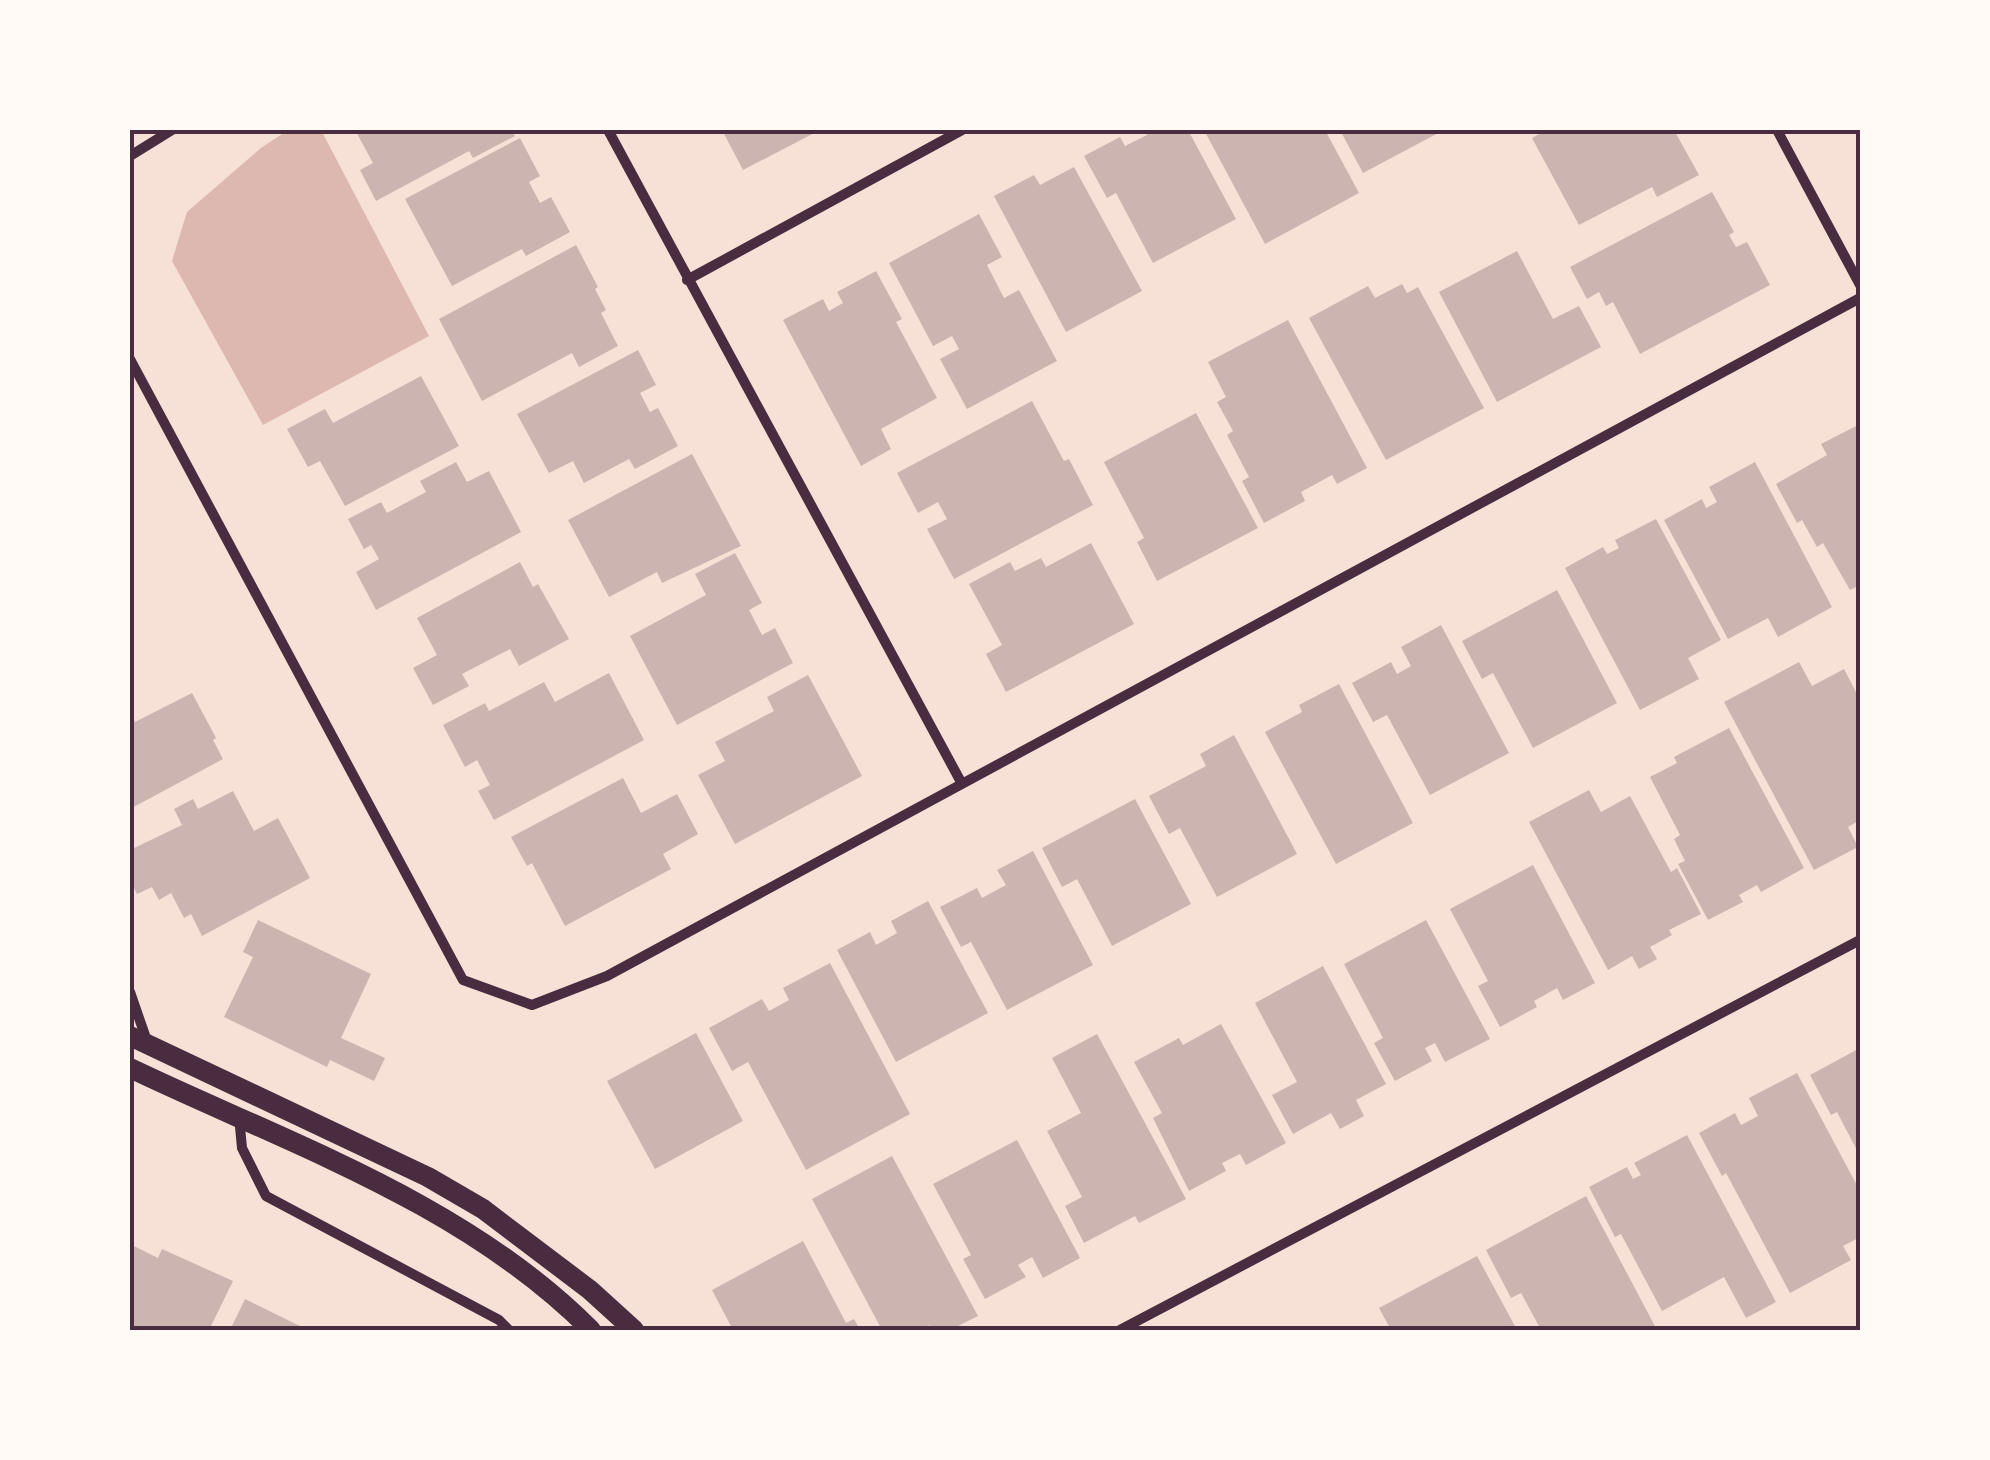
<svg xmlns="http://www.w3.org/2000/svg" width="1990" height="1460" font-family="'Space Grotesk',sans-serif">
  <style>
    .water { fill: #dcb8b0 }
    .building { fill: #ccb4b1 }
    .lines { fill: none; stroke-linecap: round; stroke-linejoin: round }
    .minor { stroke: #4a2c40; stroke-width: 10 }
    .secondary { stroke: #4a2c40; stroke-width: 20 }
    .neatline { fill: none; stroke: #4a2c40; stroke-width: 4 }
  </style>
  <rect width="100%" height="100%" fill="#f7e1d7"/>
  <polygon class="water" points="288,130 321,130 429,336 263,425 172,261 187,212 261,148"/>
  <g class="building">
    <polygon points="355,130 511,130 515,136 473,158 469,151 376,201 360,170 373,163"/>
    <polygon points="722,130 820,130 743,170"/>
    <polygon points="1144,130 1188,130 1236,219 1153,263 1116,193 1107,198 1084,156 1120,137 1125,146 1147,135"/>
    <polygon points="1204,130 1325,130 1359,193 1265,244"/>
    <polygon points="1340,130 1444,130 1363,173"/>
    <polygon points="1546,130 1674,130 1699,175 1657,197 1652,187 1579,225 1532,138"/>
    <polygon points="520,138 540,176 529,182 540,203 551,197 570,232 526,256 522,249 452,286 405,199"/>
    <polygon points="1074,167 1142,291 1066,332 994,196 1034,175 1040,185"/>
    <polygon points="1712,192 1734,232 1729,235 1736,247 1747,242 1770,285 1640,354 1613,302 1606,306 1599,292 1587,299 1570,267"/>
    <polygon points="979,214 1002,257 987,265 1004,298 1019,290 1057,361 967,409 940,359 959,349 952,336 933,346 889,263"/>
    <polygon points="576,245 598,287 595,289 606,310 601,313 618,346 579,367 572,353 482,401 439,319"/>
    <polygon points="1517,251 1553,319 1579,306 1601,347 1497,402 1439,292"/>
    <polygon points="876,271 902,319 896,322 937,398 881,429 891,449 861,466 783,320 823,299 829,311 843,303 837,292"/>
    <polygon points="1402,284 1407,293 1418,287 1484,408 1386,460 1309,318 1368,286 1375,298"/>
    <polygon points="1288,320 1367,468 1337,484 1332,475 1301,492 1305,501 1264,523 1242,481 1249,477 1227,435 1233,431 1217,402 1226,397 1208,362"/>
    <polygon points="638,350 656,385 640,393 650,412 658,408 678,446 635,469 629,459 584,483 573,461 549,473 517,414"/>
    <polygon points="421,376 459,446 345,506 320,461 308,467 287,429 325,409 333,423"/>
    <polygon points="1032,401 1064,461 1069,459 1093,505 954,579 927,529 947,519 938,502 918,513 897,473"/>
    <polygon points="1196,413 1258,528 1157,581 1137,542 1144,538 1104,462"/>
    <polygon points="1860,424 1860,585 1850,590 1823,543 1817,547 1802,520 1797,523 1776,484 1827,455 1821,444"/>
    <polygon points="692,454 741,546 662,583 657,572 609,597 568,520"/>
    <polygon points="456,462 467,482 489,471 521,532 376,610 356,572 379,559 371,545 364,549 348,519 381,502 387,513 426,492 420,481"/>
    <polygon points="1755,462 1832,607 1778,637 1768,618 1728,639 1664,520 1702,499 1706,508 1717,502 1709,487"/>
    <polygon points="1656,519 1721,640 1688,658 1699,679 1640,710 1565,568 1603,547 1607,554 1619,548 1615,540"/>
    <polygon points="1091,543 1134,624 1006,692 986,654 1002,645 969,584 1010,562 1015,571 1041,558 1046,567"/>
    <polygon points="735,553 762,603 749,610 762,635 775,628 793,663 677,725 630,636 706,595 695,574"/>
    <polygon points="520,562 533,587 538,584 569,639 519,666 510,649 462,674 469,686 433,705 413,668 437,655 417,618"/>
    <polygon points="1557,590 1617,703 1533,748 1493,673 1482,679 1462,641"/>
    <polygon points="1441,625 1509,753 1430,795 1387,715 1373,722 1352,683 1391,662 1397,674 1411,666 1401,647"/>
    <polygon points="1799,662 1812,686 1844,669 1860,700 1860,820 1848,827 1858,847 1814,870 1724,702"/>
    <polygon points="609,673 644,740 494,820 478,791 490,785 477,760 465,767 443,725 485,703 489,711 544,682 555,702"/>
    <polygon points="808,675 862,776 735,844 698,775 725,761 715,742 774,711 767,697"/>
    <polygon points="1339,684 1413,823 1336,864 1265,732 1302,712 1299,705"/>
    <polygon points="192,693 216,738 213,740 223,759 130,809 130,712 135,722"/>
    <polygon points="1729,728 1804,868 1761,892 1757,885 1739,895 1743,902 1708,920 1678,864 1685,861 1674,839 1680,835 1650,777 1677,763 1674,757"/>
    <polygon points="1234,735 1297,854 1217,897 1180,828 1169,834 1149,796 1206,766 1200,754"/>
    <polygon points="623,778 641,813 677,794 698,834 663,854 671,869 565,926 532,863 527,866 511,837"/>
    <polygon points="1589,790 1601,812 1630,796 1671,872 1677,868 1701,914 1669,930 1672,935 1650,947 1657,959 1639,969 1632,956 1608,970 1529,822"/>
    <polygon points="233,791 254,831 278,818 310,878 202,936 191,914 184,918 171,893 159,900 152,887 137,894 130,880 130,850 182,825 174,809 193,799 198,809"/>
    <polygon points="1135,799 1191,904 1112,946 1077,879 1062,887 1042,848"/>
    <polygon points="1033,851 1093,965 1007,1010 971,942 961,947 940,907 977,888 982,898 1006,885 997,870"/>
    <polygon points="1533,865 1595,983 1563,1000 1557,988 1534,1001 1537,1007 1500,1027 1478,986 1488,981 1450,909"/>
    <polygon points="928,901 988,1013 896,1062 837,950 870,932 876,945 897,933 891,921"/>
    <polygon points="258,920 371,974 341,1038 385,1058 374,1081 330,1060 327,1067 224,1017 253,957 243,952"/>
    <polygon points="1426,920 1490,1039 1445,1062 1435,1043 1425,1048 1432,1061 1395,1081 1374,1043 1383,1038 1344,964"/>
    <polygon points="830,963 910,1114 806,1170 748,1062 732,1071 709,1028 762,999 769,1011 789,1000 783,988"/>
    <polygon points="1323,966 1386,1084 1356,1100 1364,1116 1340,1129 1331,1113 1293,1134 1272,1095 1297,1082 1255,1003"/>
    <polygon points="1221,1024 1286,1143 1246,1165 1240,1154 1222,1163 1226,1171 1189,1191 1153,1118 1162,1113 1134,1062 1179,1038 1183,1045"/>
    <polygon points="696,1033 743,1121 655,1169 607,1081"/>
    <polygon points="1097,1034 1186,1199 1139,1223 1135,1216 1084,1243 1065,1206 1082,1197 1047,1131 1081,1113 1052,1058"/>
    <polygon points="1860,1048 1860,1156 1837,1112 1831,1115 1810,1075"/>
    <polygon points="1797,1073 1860,1191 1860,1237 1843,1246 1851,1260 1790,1293 1726,1173 1722,1176 1699,1133 1735,1113 1741,1125 1758,1116 1749,1098"/>
    <polygon points="1687,1135 1776,1302 1746,1318 1724,1277 1662,1311 1621,1234 1615,1237 1589,1187 1627,1167 1633,1179 1641,1175 1634,1163"/>
    <polygon points="1017,1140 1080,1258 1043,1278 1032,1257 1018,1265 1026,1277 985,1299 963,1259 971,1255 933,1184"/>
    <polygon points="892,1156 978,1316 950,1330 932,1330 930,1325 921,1330 882,1330 812,1199"/>
    <polygon points="1586,1196 1657,1330 1541,1330 1521,1293 1511,1298 1486,1250"/>
    <polygon points="803,1241 846,1323 854,1319 860,1330 733,1330 712,1290"/>
    <polygon points="134,1246 158,1258 162,1249 233,1281 209,1330 130,1330 130,1255"/>
    <polygon points="1477,1256 1517,1330 1391,1330 1379,1308"/>
    <polygon points="245,1299 308,1330 230,1330"/>
  </g>
  <g class="lines">
    <g class="minor">
      <polyline points="608,130 961,782"/>
      <polyline points="1777,130 1860,285"/>
      <polyline points="130,156 172,130"/>
      <polyline points="687,280 962,130"/>
      <polyline points="130,359 463,980 532,1005 607,976 1860,298"/>
      <polyline points="130,992 148,1044"/>
      <polyline points="239,1116 242,1148 266,1196 499,1320 509,1330"/>
      <polyline points="1120,1330 1860,940"/>
    </g>
    <g class="secondary">
      <polyline points="130,1036 428,1177 483,1209 590,1290 634,1330"/>
      <path d="M130,1068C289,1144 465,1203 591,1330"/>
    </g>
  </g>
  <rect width="1990" height="1460" fill="none" stroke="#fffaf5" stroke-width="265"/>
  <rect x="132" y="132" width="1726" height="1196" class="neatline"/>
</svg>
